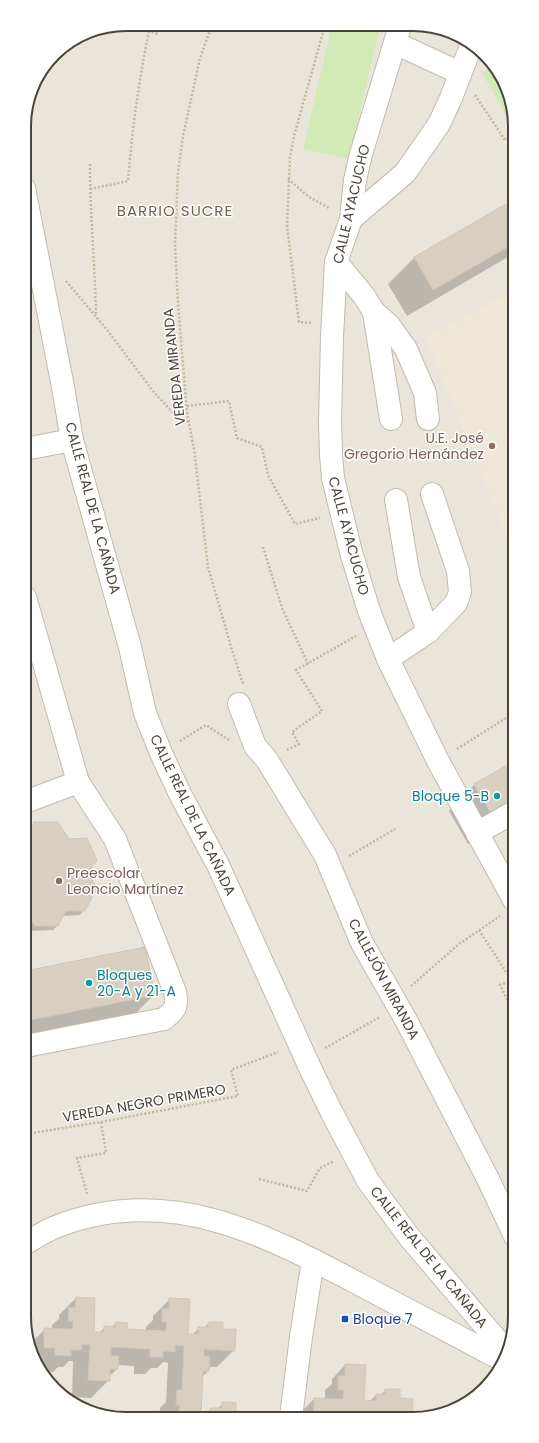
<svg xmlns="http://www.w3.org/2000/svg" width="539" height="1443" font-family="Poppins,sans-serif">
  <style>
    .residential { fill: #eae5da }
    .education { fill: #efe8d6 }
    .green { fill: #d2eab5 }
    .shadow { fill: #0003 }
    .building { fill: #d8cfc1; stroke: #d3c7b4 }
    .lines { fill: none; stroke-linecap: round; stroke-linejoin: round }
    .minor-casing { stroke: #c2bbae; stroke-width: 24 }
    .path { stroke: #c4b79f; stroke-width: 2.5; stroke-dasharray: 2 2; stroke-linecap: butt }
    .minor { stroke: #fff; stroke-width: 22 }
    .education-dot { fill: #8d6e63; stroke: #fff; stroke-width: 1.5 }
    .culture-dot { fill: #0f9aa8; stroke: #fff; stroke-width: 1.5 }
    .transit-dot { fill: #1a4fb4; stroke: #fff; stroke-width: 1.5 }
    .labels { text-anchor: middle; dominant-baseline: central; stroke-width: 3; stroke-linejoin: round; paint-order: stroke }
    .street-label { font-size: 14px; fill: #4b4439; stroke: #fff }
    .education-label { font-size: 14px; fill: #785e54; stroke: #fff; text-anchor: end }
    .culture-label { font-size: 14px; fill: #0d838f; stroke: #fff; text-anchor: end }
    .transit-label { font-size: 14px; fill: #164399; stroke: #fff; text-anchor: start }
    .neighbourhood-label { font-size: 15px; letter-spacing: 1px; fill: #6e6250; stroke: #fff }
    .rim { fill: none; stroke: #4b4439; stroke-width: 2 }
  </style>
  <rect width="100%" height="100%" fill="#f6f3ec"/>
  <polygon class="residential" points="126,24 433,26 485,54 513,106 515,1323 507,1356 490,1384 464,1405 433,1417 107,1417 54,1389 26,1337 24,119 34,81 59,50 87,32"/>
  <polygon class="education" points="513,291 514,554 426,338"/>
  <g class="green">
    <polygon points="332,25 380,26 349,159 303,149"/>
    <polygon points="492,68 513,106 513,121 510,122 482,73"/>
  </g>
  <g class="shadow">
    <polygon points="513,201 513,254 407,316 388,284 414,258"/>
    <polygon points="514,763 514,817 468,844 449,811 474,785"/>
    <polygon points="35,823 87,873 84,910 80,915 62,916 58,925 53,930 30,931 25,923 25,837 30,828"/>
    <polygon points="25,972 154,995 128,1021 26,1041"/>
    <polygon points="76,1298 93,1333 99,1333 105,1327 111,1328 116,1323 126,1330 146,1331 146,1327 153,1320 153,1316 170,1299 187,1335 192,1335 199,1328 204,1328 209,1323 222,1330 234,1350 217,1367 208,1367 208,1371 202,1377 200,1415 204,1415 211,1409 217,1409 222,1404 235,1413 246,1413 246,1417 146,1417 152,1412 160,1412 160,1408 166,1402 168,1363 163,1362 157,1368 151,1368 145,1374 134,1374 134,1366 117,1365 117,1369 109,1377 109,1380 91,1398 72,1397 73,1361 69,1361 63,1367 58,1367 53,1372 45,1372 30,1344 45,1329 52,1329 52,1325 59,1319 59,1315"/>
    <polygon points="345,1365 363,1401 370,1401 376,1395 380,1395 386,1390 399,1399 411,1416 410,1417 300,1417 301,1412 314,1399 325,1399 325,1390 332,1384 332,1379"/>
  </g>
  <g class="building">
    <polygon points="513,200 513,244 433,290 414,257"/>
    <polygon points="514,761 514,807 494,819 474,784"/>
    <polygon points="34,822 58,822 69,839 87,838 97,860 88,873 97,888 85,911 66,911 58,926 35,926 25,912 25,836 27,836"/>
    <polygon points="145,947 155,995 26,1021 25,971"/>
    <polygon points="76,1297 95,1298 94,1332 104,1332 104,1326 115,1327 115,1322 128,1323 127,1329 166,1331 167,1322 162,1322 162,1309 169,1309 169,1298 190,1299 188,1334 198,1334 198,1327 208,1327 209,1322 223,1322 223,1329 236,1329 235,1351 204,1349 204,1356 210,1357 209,1371 203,1371 201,1414 210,1414 210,1408 221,1408 222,1402 236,1403 236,1412 247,1412 247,1417 151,1417 151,1411 179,1412 180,1405 176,1405 177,1390 182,1390 184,1346 175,1345 175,1352 163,1351 163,1357 150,1357 150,1349 111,1347 111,1356 119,1356 118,1369 110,1369 110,1381 88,1380 90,1345 82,1344 81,1350 71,1350 71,1356 55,1355 55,1348 44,1348 44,1328 73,1329 73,1321 68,1321 69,1307 75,1308"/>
    <polygon points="345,1364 366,1365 364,1400 376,1401 376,1394 385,1394 385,1389 400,1389 400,1398 413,1399 412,1416 381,1415 381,1417 359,1417 359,1413 351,1412 351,1417 313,1417 314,1398 343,1399 344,1390 338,1390 338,1376 345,1376"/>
  </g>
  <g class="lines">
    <g class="minor-casing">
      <g id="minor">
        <polyline points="400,26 361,154 355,180 351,219 336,262 332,337 330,423 331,455 333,478 351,552 369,611 388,659 438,761 514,900"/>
        <polyline points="395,43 460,73"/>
        <polyline points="24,188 63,387 72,440 130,647 145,713 161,753 179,792 218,865 311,1070 332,1113 368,1181 410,1238 508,1353"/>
        <polyline points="351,219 405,173 439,124 451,98 471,46"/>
        <polyline points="336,262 364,296 374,312 389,325 406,349 425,393 428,419"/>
        <polyline points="374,312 391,419"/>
        <polyline points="25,449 72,440"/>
        <polyline points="396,500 409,577 428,632"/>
        <path d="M25,597L78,782L115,839L175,992C178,1007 175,1010 164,1019L26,1046"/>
        <polyline points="388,659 428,632 456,603 460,592 458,571 432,494"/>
        <polyline points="239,704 255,746 267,760 325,855 362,943 407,1022 488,1179 515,1236"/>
        <polyline points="25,802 78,782"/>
        <polyline points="477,833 514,812"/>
        <path d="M26,1243C36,1237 47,1230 58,1226C168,1184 263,1233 359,1284C408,1310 456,1335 504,1361"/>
        <polyline points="291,1417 301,1337 313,1260"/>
      </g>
    </g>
    <g class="path">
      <polyline points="129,24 158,34"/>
      <polyline points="212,25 200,58 183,136 178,172 175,244 178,303 187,413 194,449 208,567 232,650 243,684"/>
      <polyline points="475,95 505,140 513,135"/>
      <path d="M90,164C90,215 95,265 96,316"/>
      <polyline points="288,179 309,197 329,208"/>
      <path d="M90,189L128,181C132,130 139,80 149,31"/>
      <polyline points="66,281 108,331 153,391 182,423 189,421"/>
      <polyline points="311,323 299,322 287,226 290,157 294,136 325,25"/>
      <polyline points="187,406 229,401 237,438 262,447 268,475 295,524 320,518"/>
      <polyline points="263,547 282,608 308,664"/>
      <polyline points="180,741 206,725 229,740"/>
      <polyline points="457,749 514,713"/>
      <polyline points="287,750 299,744 292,732 322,711 296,670 356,636"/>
      <polyline points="349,856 395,829"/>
      <polyline points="479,930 512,981 500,985 514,1013"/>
      <polyline points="411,986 459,944 500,916"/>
      <polyline points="325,1048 380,1017"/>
      <polyline points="26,1134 101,1122 238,1096 231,1070 278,1052"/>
      <polyline points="259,1179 307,1191 320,1168 334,1161"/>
      <polyline points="87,1194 77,1158 106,1153 101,1122"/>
      <polyline points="53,1387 55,1390"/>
    </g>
    <use href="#minor" class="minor"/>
  </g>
  <g class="education-dot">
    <circle cx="492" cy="446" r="4"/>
    <circle cx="59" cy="881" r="4"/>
  </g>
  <g class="culture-dot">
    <circle cx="497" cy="796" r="4"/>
    <circle cx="89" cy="983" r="4"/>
  </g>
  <rect class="transit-dot" x="341" y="1315" width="8" height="8" rx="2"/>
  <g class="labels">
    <g class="street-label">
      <text transform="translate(351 204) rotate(-77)">CALLE AYACUCHO</text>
      <text transform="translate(174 367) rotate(-96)">VEREDA MIRANDA</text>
      <text transform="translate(93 508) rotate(75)">CALLE REAL DE LA CAÑADA</text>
      <text transform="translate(349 536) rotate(75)">CALLE AYACUCHO</text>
      <text transform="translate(193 815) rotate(64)">CALLE REAL DE LA CAÑADA</text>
      <text transform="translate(384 979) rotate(62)">CALLEJÓN MIRANDA</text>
      <text transform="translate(144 1103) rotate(-10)">VEREDA NEGRO PRIMERO</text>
      <text transform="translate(429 1257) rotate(51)">CALLE REAL DE LA CAÑADA</text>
    </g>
    <g class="education-label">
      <text x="484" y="438">U.E. José<tspan x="484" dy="16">Gregorio Hernández</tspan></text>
      <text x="67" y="873" text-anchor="start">Preescolar<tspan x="67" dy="16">Leoncio Martínez</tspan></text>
    </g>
    <g class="culture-label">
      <text x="489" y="796">Bloque 5-B</text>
      <text x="97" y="975" text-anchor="start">Bloques<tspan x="97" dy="16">20-A y 21-A</tspan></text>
    </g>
    <g class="transit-label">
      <text x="353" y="1319">Bloque 7</text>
    </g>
    <g class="neighbourhood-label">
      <text x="175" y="210">BARRIO SUCRE</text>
    </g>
  </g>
  <path d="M0 0H539V1443H0ZM126 31H413A95 95 0 0 1 508 126V1317A95 95 0 0 1 413 1412H126A95 95 0 0 1 31 1317V126A95 95 0 0 1 126 31Z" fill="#fff" fill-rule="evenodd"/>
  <path class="rim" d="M126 31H413A95 95 0 0 1 508 126V1317A95 95 0 0 1 413 1412H126A95 95 0 0 1 31 1317V126A95 95 0 0 1 126 31Z"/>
</svg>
